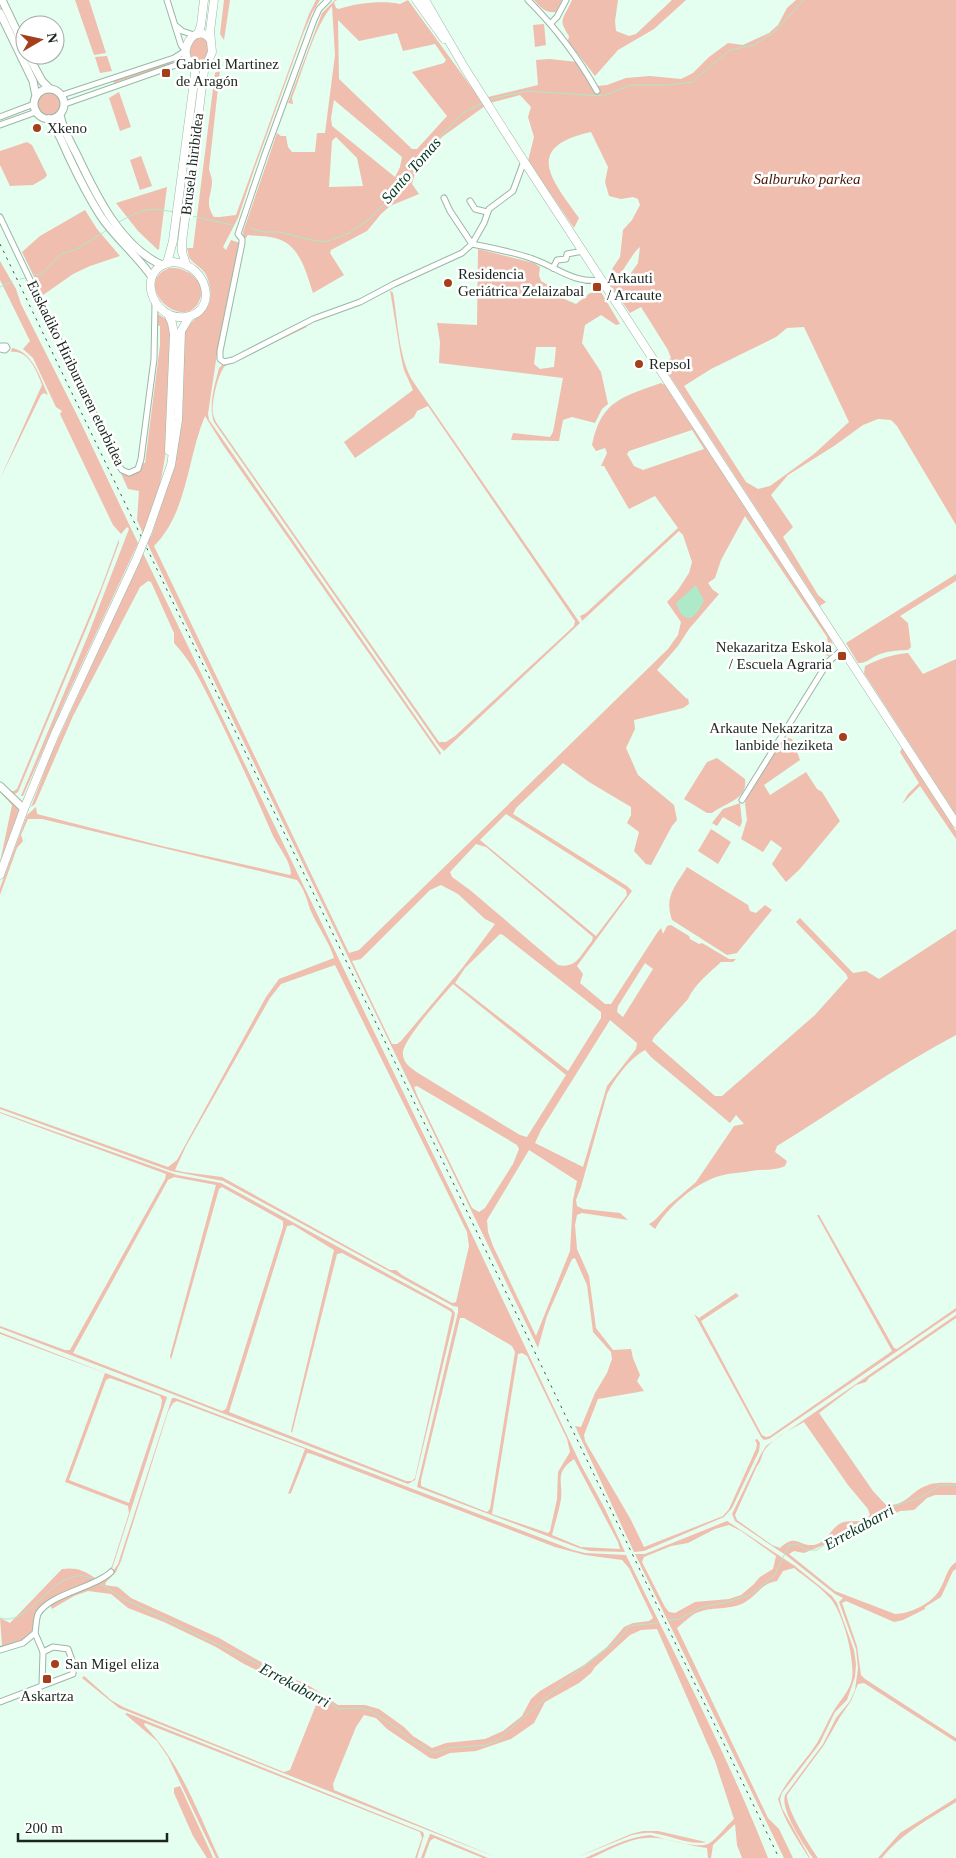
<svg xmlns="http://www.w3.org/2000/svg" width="956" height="1858" font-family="Georgia,serif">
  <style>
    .green { fill: #efbeae; fill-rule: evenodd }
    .water { fill: #aeeac7 }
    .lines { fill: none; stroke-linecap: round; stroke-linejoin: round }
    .stream { stroke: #aeeac7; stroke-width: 1 }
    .street-casing { stroke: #9ab8a6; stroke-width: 7 }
    .secondary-casing { stroke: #9ab8a6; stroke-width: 9 }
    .primary-casing { stroke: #9ab8a6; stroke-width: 9 }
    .street { stroke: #fff; stroke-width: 5 }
    .secondary { stroke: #fff; stroke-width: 7 }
    .primary { stroke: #fff; stroke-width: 8 }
    .rail { stroke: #47564d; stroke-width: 1; stroke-dasharray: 2.5 5; stroke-linecap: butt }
    .primary-bridge-casing { stroke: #9ab8a6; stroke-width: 9; stroke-linecap: butt }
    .primary-bridge { stroke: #fff; stroke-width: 8 }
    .poi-dot { fill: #a53e1a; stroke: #fff; stroke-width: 2 }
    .labels { text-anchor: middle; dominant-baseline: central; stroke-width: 5; stroke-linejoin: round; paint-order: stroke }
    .poi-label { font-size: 15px; fill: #1a261f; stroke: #fff; text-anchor: start }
    .street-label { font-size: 15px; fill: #1a261f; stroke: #fff }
    .park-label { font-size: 15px; font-style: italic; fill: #4c1604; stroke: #fff }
    .water-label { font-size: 16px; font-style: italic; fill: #063822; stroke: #fff }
  </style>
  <rect width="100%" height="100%" fill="#e4feef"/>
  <g class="green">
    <polygon points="75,0 89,0 106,53 94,55"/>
    <polygon points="224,0 230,0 224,40 220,34"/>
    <path d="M316,0H320L312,13L303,34L254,170L238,218L223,247L226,250L231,240L240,243L218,347L208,414L209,420L221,437L441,753L440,755L223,445L205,416C187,458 188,512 154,546L349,953L359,950L668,649L678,635L681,622L667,602L678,590L689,573L692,562L683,535L679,531L582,621L580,616L586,613L678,528L655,496L629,509L604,466H601L607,453L605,448L596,451L592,445C601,400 623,397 661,383L665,385L672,396L831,639L833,645L829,657L825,654L828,644L827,637L745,516L721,560L715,578L708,583L713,590L719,594L689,629L678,646L657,670L687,699L688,698L689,704L683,708L634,720L635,729L626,748L638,775L674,805L677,820L672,826L651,865L646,864L634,851L639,832L627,823L631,815V807L589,782L563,763L516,808L513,814L627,886L632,891L577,966L583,974L580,983L605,1004H611L657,933L661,928L663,934L667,926L671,925L689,936L690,939L699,944L702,943L729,959H736L733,962H721C710,972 694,985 688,999L654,1037L652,1041L715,1096H722L815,1015L848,978L846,974L796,922L800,918L853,973L866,971L879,979L956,929V1035C894,1068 837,1109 777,1146L775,1152L787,1161L785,1166C774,1171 763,1169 751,1171C740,1173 727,1173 716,1177C692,1186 668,1207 655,1229L649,1224L654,1221L668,1206L696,1182L734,1126L744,1124L736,1115L730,1123L651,1057L645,1050C630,1058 615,1078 607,1094L581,1187L576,1200L577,1206L583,1209L620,1213L628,1220L582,1213L577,1215L575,1225L577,1249L589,1276L596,1328L613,1350L631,1349L633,1358L640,1375L637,1381L644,1391L598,1399L584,1435L585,1441L631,1520L644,1547L723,1516L729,1509L756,1449L757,1444L755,1440L757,1439L760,1443L759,1451L732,1508L724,1517L644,1551L634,1552L575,1426L581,1427L595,1393L607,1373L612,1359L611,1352L593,1332L587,1285L575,1258L572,1259L547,1316L538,1348L149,547L137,520L139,491L128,489L120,471C130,477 139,475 143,463H145L160,345V326L157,325L158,314L166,319L172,333C169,398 173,468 145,528L151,537L171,475L184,332C194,314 214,314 210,288C209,283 208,278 205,273C201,267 193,264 189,257L187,248H193L215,73L220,70L209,169C210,173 212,178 212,181C212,196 204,202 214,217H220L236,215L309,14ZM692,430L704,449L643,470L634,466L627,454L629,451ZM506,814L626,890L627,895L596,936L480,840ZM476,844L486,847L593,937L592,941C581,954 577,969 558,965L470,890L452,877L450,872ZM441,885L458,894L485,919L495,924L463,967L401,1041L397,1044H392L352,961L361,959L430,890ZM500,934L503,935L601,1012V1018L568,1071L455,983L465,968ZM645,963L653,969L623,1017L617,1012L618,1006ZM453,984L566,1075L527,1137L520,1135L418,1073C411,1068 404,1064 403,1055C400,1042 443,996 453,984ZM610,1020L637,1043L636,1049L607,1086L583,1167L535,1143L541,1130ZM417,1086L517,1145L519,1149L513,1164L485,1208L479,1212L472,1208L417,1095L414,1087ZM529,1150L577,1181L573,1200L570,1251L536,1336L493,1246L488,1232L487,1220Z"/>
    <path d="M335,0H337L334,2L336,8L339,9C356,3 384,0 400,4L408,0L485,106L442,137L418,163L412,184L419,194L390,206L381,214L367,231L331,250L330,253L344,275L313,293C306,272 300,244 275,238C267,236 257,236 248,235L244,240L243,232L277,133L281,136H286L288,147L292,152H315L317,133H325L335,55L332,6C315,25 302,73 292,98L293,104L288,103L322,13ZM338,20L359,41L397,33L403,51L435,44L446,60L444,63L412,72L447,116L417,149H412L339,79ZM334,100L402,157L400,167L395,177L332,126L331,118ZM336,137L357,158L363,186L329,187L332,141Z"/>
    <path d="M534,0H562L556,12C545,13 541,8 534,0Z"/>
    <path d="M572,0H618L615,21L616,31L629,36L636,34L672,0H686L654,29L618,50L595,76L568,41L569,36C557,18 564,19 572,0Z"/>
    <path d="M796,0H956V525L897,426L891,420L878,419L863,425L834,446L788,475L771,495L793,527L783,537L818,595L826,602L820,606L662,364L671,358L668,350L641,307L630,313L610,285L611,282L631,283V273L638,263L640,247C631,255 627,266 619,275L612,269L620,257L623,230L632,220L640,205L638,199L633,197L621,199L609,196L605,182L608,167L591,132C523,147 551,179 579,218L574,228L528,161L534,137L528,117L531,107L520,95L490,103L488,97L538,85L536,60L550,59L577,62L597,86L607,85L626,78L650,76L681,79L693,73L709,57L728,43L743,45L769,33L778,25L787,8ZM804,327L849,422L814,454L770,486L758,489L746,482L684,386L711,369L776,337L787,328Z"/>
    <polygon points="544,24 546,45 535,47 533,25"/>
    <polygon points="202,37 207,40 209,55 203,63 193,63 189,50 194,39"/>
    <polygon points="107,56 112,71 100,73 95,57"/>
    <polygon points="171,61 172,64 114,83 113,81"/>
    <polygon points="196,85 200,85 180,238 176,237"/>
    <circle cx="49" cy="104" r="13"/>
    <polygon points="119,92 131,127 120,131 109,98"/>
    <polygon points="27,142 32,145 47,175 45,178 33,185 10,186 0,165 0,151"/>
    <polygon points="141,156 152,186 140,190 130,160"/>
    <polygon points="167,187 159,249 158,250 138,231 116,203"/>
    <polygon points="85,210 97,229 120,256 90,266 73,274 43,295 22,252 40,236"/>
    <path d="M478,249L534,263L540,267L539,275L541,281L558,291L560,297L576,304L590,293L601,292L620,324L616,325L601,315L585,325L582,343L601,372L608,404L602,409L595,423L572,417L563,420L559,441L511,440L513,433L550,437L553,432L563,378L439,363L440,342L437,323L477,325ZM536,347H556L554,367L540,369L534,364Z"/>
    <polygon points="0,261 16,289 21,304 78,417 138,543 67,696 23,796 21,796 87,638 129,529 127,527 121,534 113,525 60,414 62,411 56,407 33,358 23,349 30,341 0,280"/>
    <path d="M169,268C188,266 211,285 197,305C178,330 132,283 169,268Z"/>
    <path d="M390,290L393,293C398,321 398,354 412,380L580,623L444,751L439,746L214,422C208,405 215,385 219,368L223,364L237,359L305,326L307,327L225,366C218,373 211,404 213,414C214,417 215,420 216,422L439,742H446L455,736L574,626L575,621L428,406L417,411L414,417L355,458L344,442L413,390L404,370L401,357Z"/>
    <path d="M12,348C33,352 40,377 48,395L44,393L41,395L0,479L42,385C37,371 28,349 11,352Z"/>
    <polygon points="119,539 119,543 94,610 18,792 13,795 0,784 0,781 11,791 14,791 17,789 101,588"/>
    <path d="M143,553L474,1239L581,1465L605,1509L625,1552L590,1551L579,1548L417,1487L458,1312V1307L453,1306L223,1181L171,1171L0,1109V1107L168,1167L177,1160L266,997L279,979L334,958C329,941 317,926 310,909C307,899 304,889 297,880L42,819H28L21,835L23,841L17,848L0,895V888L27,815L36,807L37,814L162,846L290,875L291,873C290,860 279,848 273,836C256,796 238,757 219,718C206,692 194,664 174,643V633L151,582L148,581L140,587L73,716L35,804L31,807L50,757ZM335,965L467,1232L469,1246L456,1302L452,1303L402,1275L396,1270H390L222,1177L183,1172L175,1170L186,1146L270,998L281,984ZM460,1318H464L512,1346L515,1352L490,1509L487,1512L421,1486V1480ZM522,1353L527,1356L567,1439L570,1452L558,1472L557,1499L550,1531L548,1533L492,1514L518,1354ZM574,1459L618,1542L620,1549L581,1547L552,1535C555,1523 559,1511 561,1499C563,1481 554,1473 574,1459Z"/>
    <path d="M956,574V581L900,616L908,623L911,647L908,650C899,650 889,651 880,654C872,657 866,664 858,663L846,643Z"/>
    <path d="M908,653L923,674L956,659V815L864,673L865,666C881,658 890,655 908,653Z"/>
    <polygon points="784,737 792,739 800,760 764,785 770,795 806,772 817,789 822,792 840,821 799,870 786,882 772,864 782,848 771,840 763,852 741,839 747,820 745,804 746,799"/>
    <polygon points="902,748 956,831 956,839 920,786 902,804 908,794 919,783 900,752"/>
    <path d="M717,758L745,779C748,800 726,802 712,813H707L684,799L707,762Z"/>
    <polygon points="0,789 15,805 19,811 0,862 12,805 0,792"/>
    <polygon points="740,803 742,822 740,827 723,817 717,826 712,823 723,809"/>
    <polygon points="711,829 731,842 718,864 698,851"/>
    <path d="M687,867L748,905L750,911L756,913L765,905L772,910L737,953L727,955L672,920C664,896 675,887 687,867Z"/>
    <path d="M0,1112L177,1175L221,1183L452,1309L455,1313L454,1319L415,1480L408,1484L0,1328V1326L65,1350H70L165,1179L166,1174L0,1113ZM174,1177L216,1185L170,1356L171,1360L219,1189L222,1187L283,1221V1227L226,1409L222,1411L73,1353L168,1180ZM293,1225L334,1250L291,1431L292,1433L337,1254L342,1253L436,1303L450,1311L452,1313L415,1478L412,1481H406L229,1412L287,1226Z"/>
    <polygon points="817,1215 819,1215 894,1348 897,1349 956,1308 956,1311 769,1439 764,1440 761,1437 694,1314 699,1318 736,1293 739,1296 701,1321 762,1435 766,1437 770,1436 892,1351"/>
    <path d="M956,1315V1318L869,1378L866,1382L856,1385L819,1413L873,1491L886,1505C908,1506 910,1491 928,1485C936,1482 948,1483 956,1483V1495H935L927,1498L914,1510L900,1511L858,1534L836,1540L804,1553L794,1551L789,1554L835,1591L895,1614C910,1614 933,1603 940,1589C946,1579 946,1569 956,1562V1569L953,1571L941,1597L925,1607V1609L903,1620L894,1622L846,1601L842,1603L857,1646L861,1675L865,1679L956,1738V1742L864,1683L858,1684L851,1701L840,1717L824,1745L787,1795C786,1809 809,1845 818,1858H813C804,1845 780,1810 785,1795L823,1744L836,1718L850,1701L855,1690L858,1668L856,1649L839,1602L843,1598L835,1594L787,1556L735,1521L732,1514L761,1454L766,1446ZM804,1422L848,1485L868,1509L870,1515L865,1521C858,1522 848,1520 841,1523C831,1528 826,1544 813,1545C798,1546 796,1533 780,1548L772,1545L737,1520L735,1515L757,1466C762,1461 761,1454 766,1448C776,1437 791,1429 804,1422Z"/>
    <path d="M0,1332L167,1397L112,1569L105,1576L42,1605L36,1614L32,1631L25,1638L16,1644L0,1650V1646L2,1645L0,1618L10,1623L62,1569C75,1567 84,1570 95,1578L106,1573L112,1566L129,1513L128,1506L65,1482L105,1373L0,1334ZM110,1378L160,1396L162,1400L161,1407L129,1503L69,1480L106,1380Z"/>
    <path d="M172,1398H175L573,1550L585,1553L626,1555C675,1655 727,1754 768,1858H742L737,1845L735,1824L713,1845L711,1858H708L707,1848C688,1846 664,1836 646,1838C627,1839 608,1851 591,1858H585C606,1849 627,1837 650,1835C663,1838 696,1849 708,1844C715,1841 727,1825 734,1819L715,1761L657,1629L641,1630L630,1635L595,1667L591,1673L579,1683L545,1702L534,1723L511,1739L476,1751L450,1753L436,1759L430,1758L387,1729L376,1718L364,1715L356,1727L333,1784L334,1790L498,1858L119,1708L82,1678L84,1676L111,1700L123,1707L284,1772L290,1770L316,1705L315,1698L309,1694L296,1689L287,1688L278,1680L244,1664L216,1647L164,1622L128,1608L111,1594L88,1591L74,1596L52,1609L50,1604C59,1599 69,1594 79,1590C96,1583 108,1580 118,1564ZM177,1401L305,1449L288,1494L291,1493L307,1453L312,1454L555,1547L585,1555L622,1560L629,1568L653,1618L649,1621L633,1623L624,1627L607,1647L584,1665L540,1691L531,1699L522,1716L503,1731L485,1739L446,1743L432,1748L413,1736L404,1727L379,1709L365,1705H338L305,1683L289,1678L219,1638L131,1598L118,1587L105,1585L106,1582L116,1572L121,1561L168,1412L173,1403Z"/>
    <path d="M727,1521L795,1566L832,1596L837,1603L854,1650L856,1664L855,1677L847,1700L835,1712L820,1743L782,1793L780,1799L782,1808L810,1858H809C797,1839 784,1820 778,1799C788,1777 805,1762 817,1743C823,1733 827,1722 833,1712C839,1701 846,1696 851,1683C857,1665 843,1610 829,1597C819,1586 805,1577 794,1568L783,1571L777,1581C761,1584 760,1592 748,1600C734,1611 714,1606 699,1612C693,1613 682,1624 677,1628L768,1818L779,1829L793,1858H784L635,1554H645ZM729,1525L741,1531L776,1556L773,1569L760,1577L753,1585L741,1595L729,1599L695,1602L675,1613L669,1612L665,1607L642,1562L644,1557L671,1546L688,1543L715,1529Z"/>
    <path d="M127,1713L423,1832L424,1835L417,1858H415L422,1838L420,1832L145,1723L144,1725C180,1762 198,1812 219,1858H216L168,1757L157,1741L125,1714Z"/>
    <polygon points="180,1786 211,1853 213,1858 207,1858 193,1836 174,1793 174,1788"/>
    <path d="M956,1798V1802C929,1819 902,1833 882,1858H878L900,1833Z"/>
    <path d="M643,1831H658L706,1842C692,1846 668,1835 653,1833C646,1832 639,1834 632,1835L575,1858L631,1834Z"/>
    <polygon points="430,1834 431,1834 488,1858 483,1858 434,1838 430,1841 424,1858 421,1858"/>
  </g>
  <path class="water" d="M696,585L704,601C695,619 685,627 676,603Z"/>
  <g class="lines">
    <g class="stream">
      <polyline points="490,99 527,91 603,96 631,85 669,85 692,82 730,50 754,45 775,31 804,0"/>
      <polyline points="188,215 232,225"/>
      <path d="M119,222C143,209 147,207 174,212"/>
      <polyline points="251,228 262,232 280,232 306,239 326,242 349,233 368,220 396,192 405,182 413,164 463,113 482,103"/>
      <polyline points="33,275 42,274 61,254 77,249 107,230"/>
      <polyline points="20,279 26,278"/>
      <polyline points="0,287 12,282"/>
      <polyline points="99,1583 126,1600 256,1663 290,1684 302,1686 339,1709 361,1708 371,1711 398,1729 411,1740 431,1752 438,1752 448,1748 486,1745 498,1740 566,1680 618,1640 630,1626 658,1623"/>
      <path d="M0,1618C32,1629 55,1560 94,1579"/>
      <polyline points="668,1620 679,1619 702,1607 723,1603 748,1596 774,1576 789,1545 796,1544 807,1550 817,1550 836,1536 886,1509 921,1497 941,1485 956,1485"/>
    </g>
    <g class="street-casing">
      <g id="street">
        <polyline points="167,0 181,45 185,50"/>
        <path d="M328,0L319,9L314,20L265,154L238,234L242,239V243L220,351V359L224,362L233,360L313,319L360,302L394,284L462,253L472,244C492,248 514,252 533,259C558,268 574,284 602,280"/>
        <path d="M528,0C556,28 578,57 597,91"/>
        <polyline points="551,23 557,17 566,0"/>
        <polyline points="176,26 182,31 194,35"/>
        <polyline points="62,95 174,58 185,51"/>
        <polyline points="65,104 176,65 190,63"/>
        <polyline points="0,117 34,104"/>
        <polyline points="0,125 36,112"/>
        <polyline points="444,198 450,211 472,244 484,223 489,209 513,191 524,161"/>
        <polyline points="470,201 475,209 487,212"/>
        <polyline points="0,217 119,466 122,470 129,473 138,469 141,459 154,359 155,303"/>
        <polyline points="553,268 557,260 566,259 567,254 583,251"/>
        <polyline points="0,346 6,346 7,348 5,350 0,349"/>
        <polyline points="742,800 828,662 843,649"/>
        <path d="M35,1633C36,1627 36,1620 38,1614C49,1594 94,1588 111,1572"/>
        <polyline points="0,1650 23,1643 35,1633 43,1652"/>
        <polyline points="0,1702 73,1674 73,1663 68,1649 53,1647 43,1652 42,1685"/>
      </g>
    </g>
    <g class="secondary-casing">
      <g id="secondary">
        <polyline points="2,0 25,48"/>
        <polyline points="0,13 33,81 36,96"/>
        <polyline points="28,55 42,81 49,88"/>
        <circle cx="49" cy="104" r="15"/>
        <path d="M60,115C63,130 71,143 78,157C96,195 121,247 162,265"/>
        <path d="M49,119C58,130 63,144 69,157C78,176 88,196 100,215C115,238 136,254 152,277"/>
        <polyline points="0,786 24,809"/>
      </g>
    </g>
    <g class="primary-casing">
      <g id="primary">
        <polyline points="416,0 444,39"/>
        <polyline points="425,0 464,67 516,149 956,823"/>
        <polyline points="198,34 201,25 204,0"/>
        <path d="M210,39C196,21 175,52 192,65C197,68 202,67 207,64L212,52L210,31L214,0"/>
        <path d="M173,262C209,264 219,313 185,317C151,321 134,267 173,262Z"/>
        <polyline points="167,263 173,241 195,74 194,66"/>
        <polyline points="186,264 182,252 182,242 204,71 207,64"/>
        <polyline points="168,314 172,323 174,334 169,451"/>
        <polyline points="148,531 171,465 178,420 181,331 190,316"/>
        <polyline points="0,875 24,809 55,734 136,560"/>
      </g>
    </g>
    <use href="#street" class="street"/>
    <use href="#secondary" class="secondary"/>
    <use href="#primary" class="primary"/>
    <polyline class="rail" points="0,244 779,1858"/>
    <g class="primary-bridge-casing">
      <polyline id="primary-bridge" points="136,560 148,531"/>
    </g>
    <use href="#primary-bridge" class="primary-bridge"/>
  </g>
  <g class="poi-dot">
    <rect x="161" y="68" width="10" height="10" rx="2.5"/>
    <circle cx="37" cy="128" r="5"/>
    <circle cx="448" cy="283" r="5"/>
    <rect x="592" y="282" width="10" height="10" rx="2.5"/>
    <circle cx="639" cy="364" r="5"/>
    <rect x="837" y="651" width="10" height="10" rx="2.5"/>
    <circle cx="843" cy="737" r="5"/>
    <circle cx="55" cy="1664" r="5"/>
    <rect x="42" y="1674" width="10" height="10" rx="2.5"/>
  </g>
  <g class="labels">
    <g class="poi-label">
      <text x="176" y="64">Gabriel Martinez<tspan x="176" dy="17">de Aragón</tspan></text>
      <text x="47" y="128">Xkeno</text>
      <text x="458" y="274">Residencia<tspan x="458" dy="17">Geriátrica Zelaizabal</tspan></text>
      <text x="607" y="278">Arkauti<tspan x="607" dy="17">/ Arcaute</tspan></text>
      <text x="649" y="364">Repsol</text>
      <text x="832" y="647" text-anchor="end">Nekazaritza Eskola<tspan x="832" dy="17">/ Escuela Agraria</tspan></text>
      <text x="833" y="728" text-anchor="end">Arkaute Nekazaritza<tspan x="833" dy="17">lanbide heziketa</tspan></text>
      <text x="65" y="1664">San Migel eliza</text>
      <text x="47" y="1696" text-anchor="middle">Askartza</text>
    </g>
    <g class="street-label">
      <text transform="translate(192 164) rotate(-83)">Brusela hiribidea</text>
      <text transform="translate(76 373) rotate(64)">Euskadiko Hiriburuaren etorbidea</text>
    </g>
    <g class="park-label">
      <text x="807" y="179">Salburuko parkea</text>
    </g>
    <g class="water-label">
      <text transform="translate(411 170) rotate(-49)">Santo Tomas</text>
      <text transform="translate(859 1527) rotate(-29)">Errekabarri</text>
      <text transform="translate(295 1685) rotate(28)">Errekabarri</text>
    </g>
  </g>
  <g transform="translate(40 40) rotate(81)"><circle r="24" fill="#ffffff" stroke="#a3a8a5"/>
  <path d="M0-4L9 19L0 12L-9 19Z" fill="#a53e1a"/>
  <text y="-8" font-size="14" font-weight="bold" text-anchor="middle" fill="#1a261f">N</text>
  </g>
  <path d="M18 1833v8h149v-8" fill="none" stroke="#1a261f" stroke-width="2.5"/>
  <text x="25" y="1833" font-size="15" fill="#1a261f" stroke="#ffffff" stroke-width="4" paint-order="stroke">200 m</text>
</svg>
